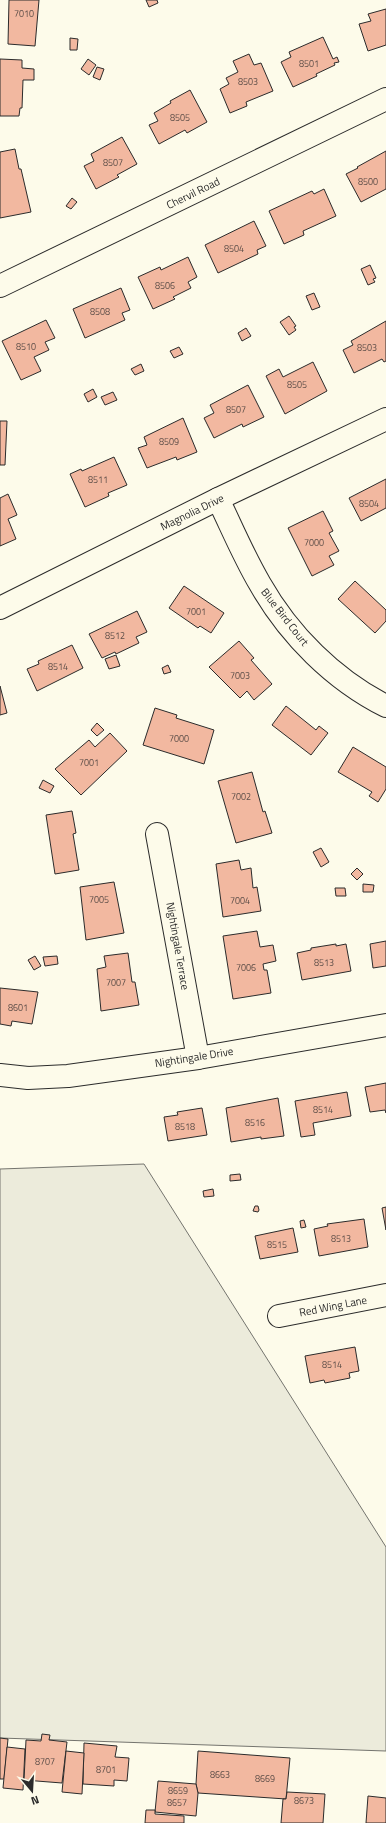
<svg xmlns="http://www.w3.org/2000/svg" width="386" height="1823" font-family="'Titillium Web',sans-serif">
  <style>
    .green { fill: #ecebdb; stroke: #74746e }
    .building { fill: #f2b8a0; stroke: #2b2b2b }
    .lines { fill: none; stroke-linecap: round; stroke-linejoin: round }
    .minor-casing { stroke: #2b2b2b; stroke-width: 24 }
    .minor { stroke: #fdfbea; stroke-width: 22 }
    .labels { text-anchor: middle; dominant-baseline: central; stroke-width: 3; stroke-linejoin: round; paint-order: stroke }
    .number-label { font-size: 9px; fill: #5d4e48 }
    .street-label { font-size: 11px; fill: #2b2b2b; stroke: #fdfbea }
  </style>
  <rect width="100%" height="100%" fill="#fdfbea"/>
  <polygon class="green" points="144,1164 386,1547 386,1751 0,1738 0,1169"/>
  <g class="building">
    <polygon points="9,0 39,0 35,46 8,44"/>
    <polygon points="146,0 157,0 158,3 149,7"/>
    <polygon points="386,9 386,45 368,51 359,24 371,21 368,14"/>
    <polygon points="323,37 333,59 337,57 339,62 334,63 335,65 316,74 317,76 293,87 281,62 291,57 289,52"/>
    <polygon points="70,38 78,39 77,50 70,50"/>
    <polygon points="249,54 254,65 261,63 273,91 246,102 247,106 230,113 220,89 229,84 226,78 238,72 233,61"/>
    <polygon points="0,59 22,60 22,68 34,69 34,80 23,80 22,108 20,108 19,116 0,116"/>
    <polygon points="88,59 96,65 89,75 81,69"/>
    <polygon points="97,67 104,69 100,80 93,77"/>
    <polygon points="190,90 207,122 187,133 185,130 159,144 149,125 158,121 154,113 171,103 170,101"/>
    <polygon points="122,137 137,164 117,175 119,177 96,189 84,166 94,161 91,154"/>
    <polygon points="15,149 19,169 21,169 31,212 0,218 0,152"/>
    <polygon points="386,151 386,189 361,202 346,174 358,168 357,167"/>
    <polygon points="324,189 336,216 303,231 304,235 284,244 269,211 312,191 314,194"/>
    <polygon points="72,198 77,202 71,209 66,206"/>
    <polygon points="254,221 266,246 257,250 258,254 218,273 205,245"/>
    <polygon points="188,257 197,277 188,282 191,288 173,297 175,299 153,309 138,277 160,267 161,270"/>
    <polygon points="370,265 376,278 373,279 375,282 368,285 361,269"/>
    <polygon points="121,288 130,310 122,313 125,320 85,338 73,309"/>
    <polygon points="314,293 320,307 312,310 306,296"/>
    <polygon points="289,316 296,326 294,327 296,330 289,335 280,322"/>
    <polygon points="46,320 55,338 45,342 49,350 34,357 41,371 21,380 2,341"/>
    <polygon points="386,321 386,361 384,362 382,359 354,373 343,350 353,345 351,341"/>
    <polygon points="246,328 251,336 242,341 238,333"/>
    <polygon points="179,347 183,354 174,358 170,351"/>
    <polygon points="313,362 327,391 285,414 266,376 279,369 283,377"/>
    <polygon points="141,364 144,371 135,375 131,369"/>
    <polygon points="248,385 264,417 243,427 242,424 214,438 204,418 214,413 210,405"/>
    <polygon points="93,389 97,397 88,402 84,394"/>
    <polygon points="113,392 117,400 105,405 101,397"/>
    <polygon points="183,418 197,452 177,460 176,457 147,468 138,448 147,445 144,437"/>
    <polygon points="0,421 7,421 5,465 0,465"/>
    <polygon points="114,457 127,485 108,493 109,496 85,507 70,474 81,469 82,471"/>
    <polygon points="386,479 386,508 361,521 349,498"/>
    <polygon points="8,494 17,515 8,519 16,539 0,546 0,498"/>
    <polygon points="323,511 333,531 329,533 339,551 329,556 334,565 312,576 288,528"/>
    <polygon points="355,581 386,610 386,621 375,633 338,599"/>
    <polygon points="184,586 224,613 211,633 200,626 198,628 169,608"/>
    <polygon points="137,611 147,632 136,637 139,643 116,654 115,652 102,658 89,634"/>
    <polygon points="239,641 254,658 251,660 272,684 254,700 247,691 240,698 209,667"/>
    <polygon points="72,645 83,668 37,691 27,669 39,664 38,661"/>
    <polygon points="116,655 120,666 109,669 105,659"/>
    <polygon points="168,665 171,672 164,674 162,668"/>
    <polygon points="0,686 7,713 0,715"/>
    <polygon points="286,706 316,730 319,726 328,733 311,755 272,725"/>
    <polygon points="155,708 177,715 176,718 214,730 204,764 143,745"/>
    <polygon points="97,723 104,730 97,736 91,730"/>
    <polygon points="110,733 127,751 81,795 55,769 89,740 95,747"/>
    <polygon points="353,747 386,767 386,789 378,802 369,796 372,792 338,772"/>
    <polygon points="252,772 263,812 265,811 272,833 236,843 218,781"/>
    <polygon points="43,780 54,786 50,793 39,788"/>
    <polygon points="72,811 76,833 73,834 79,870 55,874 46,815"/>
    <polygon points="321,848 329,862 321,867 313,852"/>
    <polygon points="239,860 241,870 251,868 253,888 257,887 261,911 223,917 216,864"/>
    <polygon points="357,868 363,874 357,880 351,874"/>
    <polygon points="114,882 124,933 86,940 80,887"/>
    <polygon points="363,884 374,885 373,892 363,892"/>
    <polygon points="335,888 345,888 346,896 336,896"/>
    <polygon points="257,931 260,947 273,945 276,961 263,964 264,970 267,970 271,993 233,999 223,936"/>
    <polygon points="386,941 386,966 373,968 370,944"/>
    <polygon points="336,944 336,946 346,944 351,971 302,980 297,953 311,950 311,948"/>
    <polygon points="128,953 132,982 135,982 139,1005 101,1011 97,969 106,967 104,956"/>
    <polygon points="35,956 41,966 34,970 28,960"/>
    <polygon points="57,956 58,964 45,966 43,957"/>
    <polygon points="0,988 38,992 32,1024 12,1021 11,1026 0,1024"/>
    <polygon points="386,1083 386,1113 385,1110 370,1112 365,1087"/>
    <polygon points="347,1092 351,1116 313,1123 315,1135 301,1137 295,1101"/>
    <polygon points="278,1098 284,1136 261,1139 261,1137 231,1142 226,1108"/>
    <polygon points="202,1108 207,1135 168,1141 164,1117 178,1115 177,1112"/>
    <polygon points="240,1174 241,1180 230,1181 230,1175"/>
    <polygon points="213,1189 214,1196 204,1197 203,1191"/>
    <polygon points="255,1206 258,1206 259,1210 258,1212 253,1211"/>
    <polygon points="386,1207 386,1230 382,1208"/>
    <polygon points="364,1219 368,1247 319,1256 314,1229 328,1226 327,1224"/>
    <polygon points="304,1220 306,1227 301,1228 300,1221"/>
    <polygon points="293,1228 298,1252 260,1259 255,1236"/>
    <polygon points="355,1347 359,1371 349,1373 350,1378 325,1383 324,1380 310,1383 305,1356"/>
    <polygon points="42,1734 50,1735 49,1740 67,1742 62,1783 24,1780 26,1740 41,1741"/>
    <polygon points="0,1738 8,1739 4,1779 0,1779"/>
    <polygon points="84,1743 117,1746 115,1757 129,1758 127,1781 114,1780 114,1786 83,1784"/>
    <polygon points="7,1747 25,1749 23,1790 3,1788"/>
    <polygon points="66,1751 84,1753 82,1794 62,1792"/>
    <polygon points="198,1751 290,1758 286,1799 198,1793 196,1784"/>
    <polygon points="158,1781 196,1784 198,1793 196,1816 155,1812"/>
    <polygon points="287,1792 325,1794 323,1823 281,1823 283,1799 286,1799"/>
    <polygon points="368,1796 386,1798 386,1823 366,1823"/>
    <polygon points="146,1810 155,1810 155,1814 184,1816 184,1823 145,1823"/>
  </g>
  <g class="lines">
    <g class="minor-casing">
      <g id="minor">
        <polyline points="0,286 386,99"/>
        <path d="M218,499C232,528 244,557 260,584C289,635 334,680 386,706"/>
        <polyline points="0,608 218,499 386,419"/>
        <polyline points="157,834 198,1058"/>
        <polyline points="0,1075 28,1078 68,1076 198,1058 386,1025"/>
        <polyline points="279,1316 386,1295"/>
      </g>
    </g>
    <use href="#minor" class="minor"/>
  </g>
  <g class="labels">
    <g class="number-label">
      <text x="24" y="13">7010</text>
      <text x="309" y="63">8501</text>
      <text x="248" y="81">8503</text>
      <text x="180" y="117">8505</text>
      <text x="113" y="162">8507</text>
      <text x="368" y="181">8500</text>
      <text x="234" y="248">8504</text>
      <text x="165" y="285">8506</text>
      <text x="100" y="311">8508</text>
      <text x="26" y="346">8510</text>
      <text x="367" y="347">8503</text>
      <text x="297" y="384">8505</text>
      <text x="236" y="409">8507</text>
      <text x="169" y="441">8509</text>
      <text x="98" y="479">8511</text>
      <text x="369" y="503">8504</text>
      <text x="314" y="542">7000</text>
      <text x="196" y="611">7001</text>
      <text x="115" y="635">8512</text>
      <text x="58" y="666">8514</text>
      <text x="240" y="675">7003</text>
      <text x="179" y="738">7000</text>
      <text x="89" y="762">7001</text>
      <text x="241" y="796">7002</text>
      <text x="99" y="899">7005</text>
      <text x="240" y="900">7004</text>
      <text x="324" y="962">8513</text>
      <text x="246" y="967">7006</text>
      <text x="116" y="982">7007</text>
      <text x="18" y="1007">8601</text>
      <text x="323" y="1109">8514</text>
      <text x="255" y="1122">8516</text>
      <text x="185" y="1126">8518</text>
      <text x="341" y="1238">8513</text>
      <text x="277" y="1244">8515</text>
      <text x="332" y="1364">8514</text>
      <text x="45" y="1761">8707</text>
      <text x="106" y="1769">8701</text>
      <text x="220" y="1774">8663</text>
      <text x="265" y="1778">8669</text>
      <text x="178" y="1790">8659</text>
      <text x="304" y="1800">8673</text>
      <text x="177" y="1802">8657</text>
    </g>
    <g class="street-label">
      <text transform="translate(193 193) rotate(-26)">Chervil Road</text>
      <text transform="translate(192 512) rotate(-26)">Magnolia Drive</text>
      <text transform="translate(285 617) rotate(52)">Blue Bird Court</text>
      <text transform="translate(178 946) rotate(80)">Nightingale Terrace</text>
      <text transform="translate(194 1057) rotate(-9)">Nightingale Drive</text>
      <text transform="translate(333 1306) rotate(-11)">Red Wing Lane</text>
    </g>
  </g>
  <g transform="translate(32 1791) rotate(162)" stroke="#fdfbea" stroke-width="3" paint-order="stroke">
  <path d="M0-3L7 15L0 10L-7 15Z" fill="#2b2b2b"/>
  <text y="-6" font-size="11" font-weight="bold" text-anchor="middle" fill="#2b2b2b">N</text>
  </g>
</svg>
